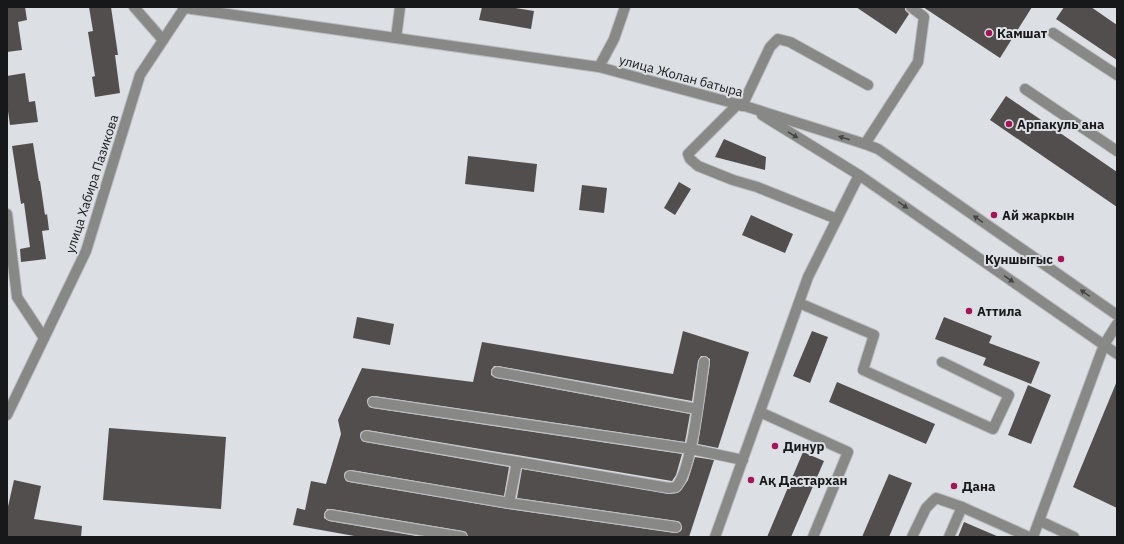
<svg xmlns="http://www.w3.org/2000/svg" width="1124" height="544" font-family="'IBM Plex Sans',sans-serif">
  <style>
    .building { fill: #534e4e }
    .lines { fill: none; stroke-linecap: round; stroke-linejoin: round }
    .minor-casing { stroke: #b9bbbf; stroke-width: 12 }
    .minor { stroke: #888886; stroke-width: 10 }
    .oneway { fill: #444545 }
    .poi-dot { fill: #a31458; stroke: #dcdfe3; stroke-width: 1.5 }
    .labels { text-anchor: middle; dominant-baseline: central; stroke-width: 4; stroke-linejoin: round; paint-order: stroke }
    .poi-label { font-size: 13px; font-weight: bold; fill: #171819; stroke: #dcdfe3; text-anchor: start }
    .street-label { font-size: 13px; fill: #171819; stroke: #dcdfe3 }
  </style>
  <rect width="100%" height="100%" fill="#dcdfe3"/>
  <g class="building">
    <polygon points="7,7 25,7 27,20 18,22 22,50 7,52"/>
    <polygon points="89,7 111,7 118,55 115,55 120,93 95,97 92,77 95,76 88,32 93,31"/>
    <polygon points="482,7 509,7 534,11 531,29 479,20"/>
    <polygon points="856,7 905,7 905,10 909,14 896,34"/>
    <polygon points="923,7 1032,7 1000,58"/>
    <polygon points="1064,7 1091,7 1117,25 1117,60 1056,19"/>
    <polygon points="25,73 29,102 35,101 38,122 10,125 7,104 7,76"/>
    <polygon points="1006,96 1117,172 1117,207 990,120"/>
    <polygon points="724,139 766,157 765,170 715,157"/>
    <polygon points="33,143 39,181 40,181 45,215 47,214 49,230 42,231 46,259 21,262 20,249 30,247 24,203 21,204 12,146"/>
    <polygon points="468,156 537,164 534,192 465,184"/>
    <polygon points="679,182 691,189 675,215 664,208"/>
    <polygon points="582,185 607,188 604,213 579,210"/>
    <polygon points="751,215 793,234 785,253 742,235"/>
    <polygon points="357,317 394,324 390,345 353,338"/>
    <polygon points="944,317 992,336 989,343 1040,362 1031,384 983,365 986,358 935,339"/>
    <polygon points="683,331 749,352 718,448 698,444 710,363 710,359 705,356 701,356 698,361 692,401 498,366 494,366 491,370 491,375 496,378 690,414 685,442 374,396 368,398 367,401 369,407 372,408 682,454 676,475 672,481 367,430 361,432 360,435 362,441 365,442 509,467 504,496 351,470 345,472 344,475 346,481 349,482 508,509 675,533 681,531 682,528 680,522 677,521 517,498 522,469 670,494 677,493 681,490 688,480 695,457 714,460 689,537 468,537 466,532 463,531 331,509 327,509 324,514 324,518 329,521 422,537 360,537 293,525 297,508 305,510 311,481 326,484 341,434 338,420 362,368 473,382 482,342 673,374"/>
    <polygon points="812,331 828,337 810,383 793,376"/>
    <polygon points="1117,381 1117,508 1073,487"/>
    <polygon points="837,382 935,424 926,444 829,402"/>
    <polygon points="1028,385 1051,395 1031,444 1008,435"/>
    <polygon points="109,428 226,437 221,509 103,500"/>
    <polygon points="803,452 824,461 791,537 767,537"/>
    <polygon points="889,474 912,483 889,537 862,537"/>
    <polygon points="14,480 41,486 34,519 82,526 81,537 7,537 7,511"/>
    <polygon points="964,522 999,537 958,537"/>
  </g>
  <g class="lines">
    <g class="minor-casing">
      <g id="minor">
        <polyline points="134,7 163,40"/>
        <polyline points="185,8 599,67 748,107 865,144 878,149 1117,315"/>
        <polyline points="1053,33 1117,75"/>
        <polyline points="396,38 400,7"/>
        <polyline points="599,67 614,39 625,7"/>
        <polyline points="1025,89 1117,151"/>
        <polyline points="738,104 688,154 690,159 698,166 733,180 757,187 837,219"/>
        <polyline points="742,106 770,47 778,39 790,42 868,85"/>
        <polyline points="762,115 859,175 1117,354"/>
        <polyline points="865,144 918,62 924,17 911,7"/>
        <polyline points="7,214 17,297 44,338"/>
        <polyline points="799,303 874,335 863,370 993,429 1009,395 942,362"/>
        <polyline points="497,372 697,409"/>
        <polyline points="373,402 691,449 743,460"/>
        <polyline points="760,412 848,452 813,537"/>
        <polyline points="7,415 86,251 140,75 185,7"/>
        <path d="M366,436L669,488L676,487C692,471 700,389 704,362"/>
        <polyline points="517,462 509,503 676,527"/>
        <polyline points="350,476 509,503"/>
        <polyline points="330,515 462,537"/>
        <polyline points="1040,521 1074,537"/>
        <polyline points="715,537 808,277 859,175"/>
        <polyline points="912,537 926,508 936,498 962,507 1029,537"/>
        <polyline points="949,537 962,507"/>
        <polyline points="1033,537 1104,345 1117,324"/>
      </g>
    </g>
    <use href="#minor" class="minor"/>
  </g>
  <defs><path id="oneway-solid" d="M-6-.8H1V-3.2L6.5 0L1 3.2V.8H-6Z"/></defs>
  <g class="oneway">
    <use href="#oneway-solid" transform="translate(793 135) rotate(31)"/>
    <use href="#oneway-solid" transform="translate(844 138) rotate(-162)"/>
    <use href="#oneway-solid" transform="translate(903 205) rotate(35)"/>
    <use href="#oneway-solid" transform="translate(978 219) rotate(-145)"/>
    <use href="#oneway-solid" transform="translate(1009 279) rotate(35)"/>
    <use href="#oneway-solid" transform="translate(1085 293) rotate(-145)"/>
  </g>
  <g class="poi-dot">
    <circle cx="989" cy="33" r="4"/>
    <circle cx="1009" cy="124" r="4"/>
    <circle cx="994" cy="215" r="4"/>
    <circle cx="1061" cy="259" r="4"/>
    <circle cx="969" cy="311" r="4"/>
    <circle cx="775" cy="446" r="4"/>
    <circle cx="751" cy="480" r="4"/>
    <circle cx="954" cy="486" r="4"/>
  </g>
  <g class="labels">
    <g class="poi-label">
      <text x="997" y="33">Камшат</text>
      <text x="1017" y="124">Арпакуль ана</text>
      <text x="1002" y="215">Ай жаркын</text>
      <text x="1053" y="259" text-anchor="end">Куншыгыс</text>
      <text x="977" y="311">Аттила</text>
      <text x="783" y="446">Динур</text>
      <text x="759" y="480">Ақ Дастархан</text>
      <text x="962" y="486">Дана</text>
    </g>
    <g class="street-label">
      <text transform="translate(681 76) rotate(15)">улица Жолан батыра</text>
      <text transform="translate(92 184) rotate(-72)">улица Хабира Пазикова</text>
    </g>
  </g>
  <rect width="1124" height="544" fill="none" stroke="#171819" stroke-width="16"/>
</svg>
